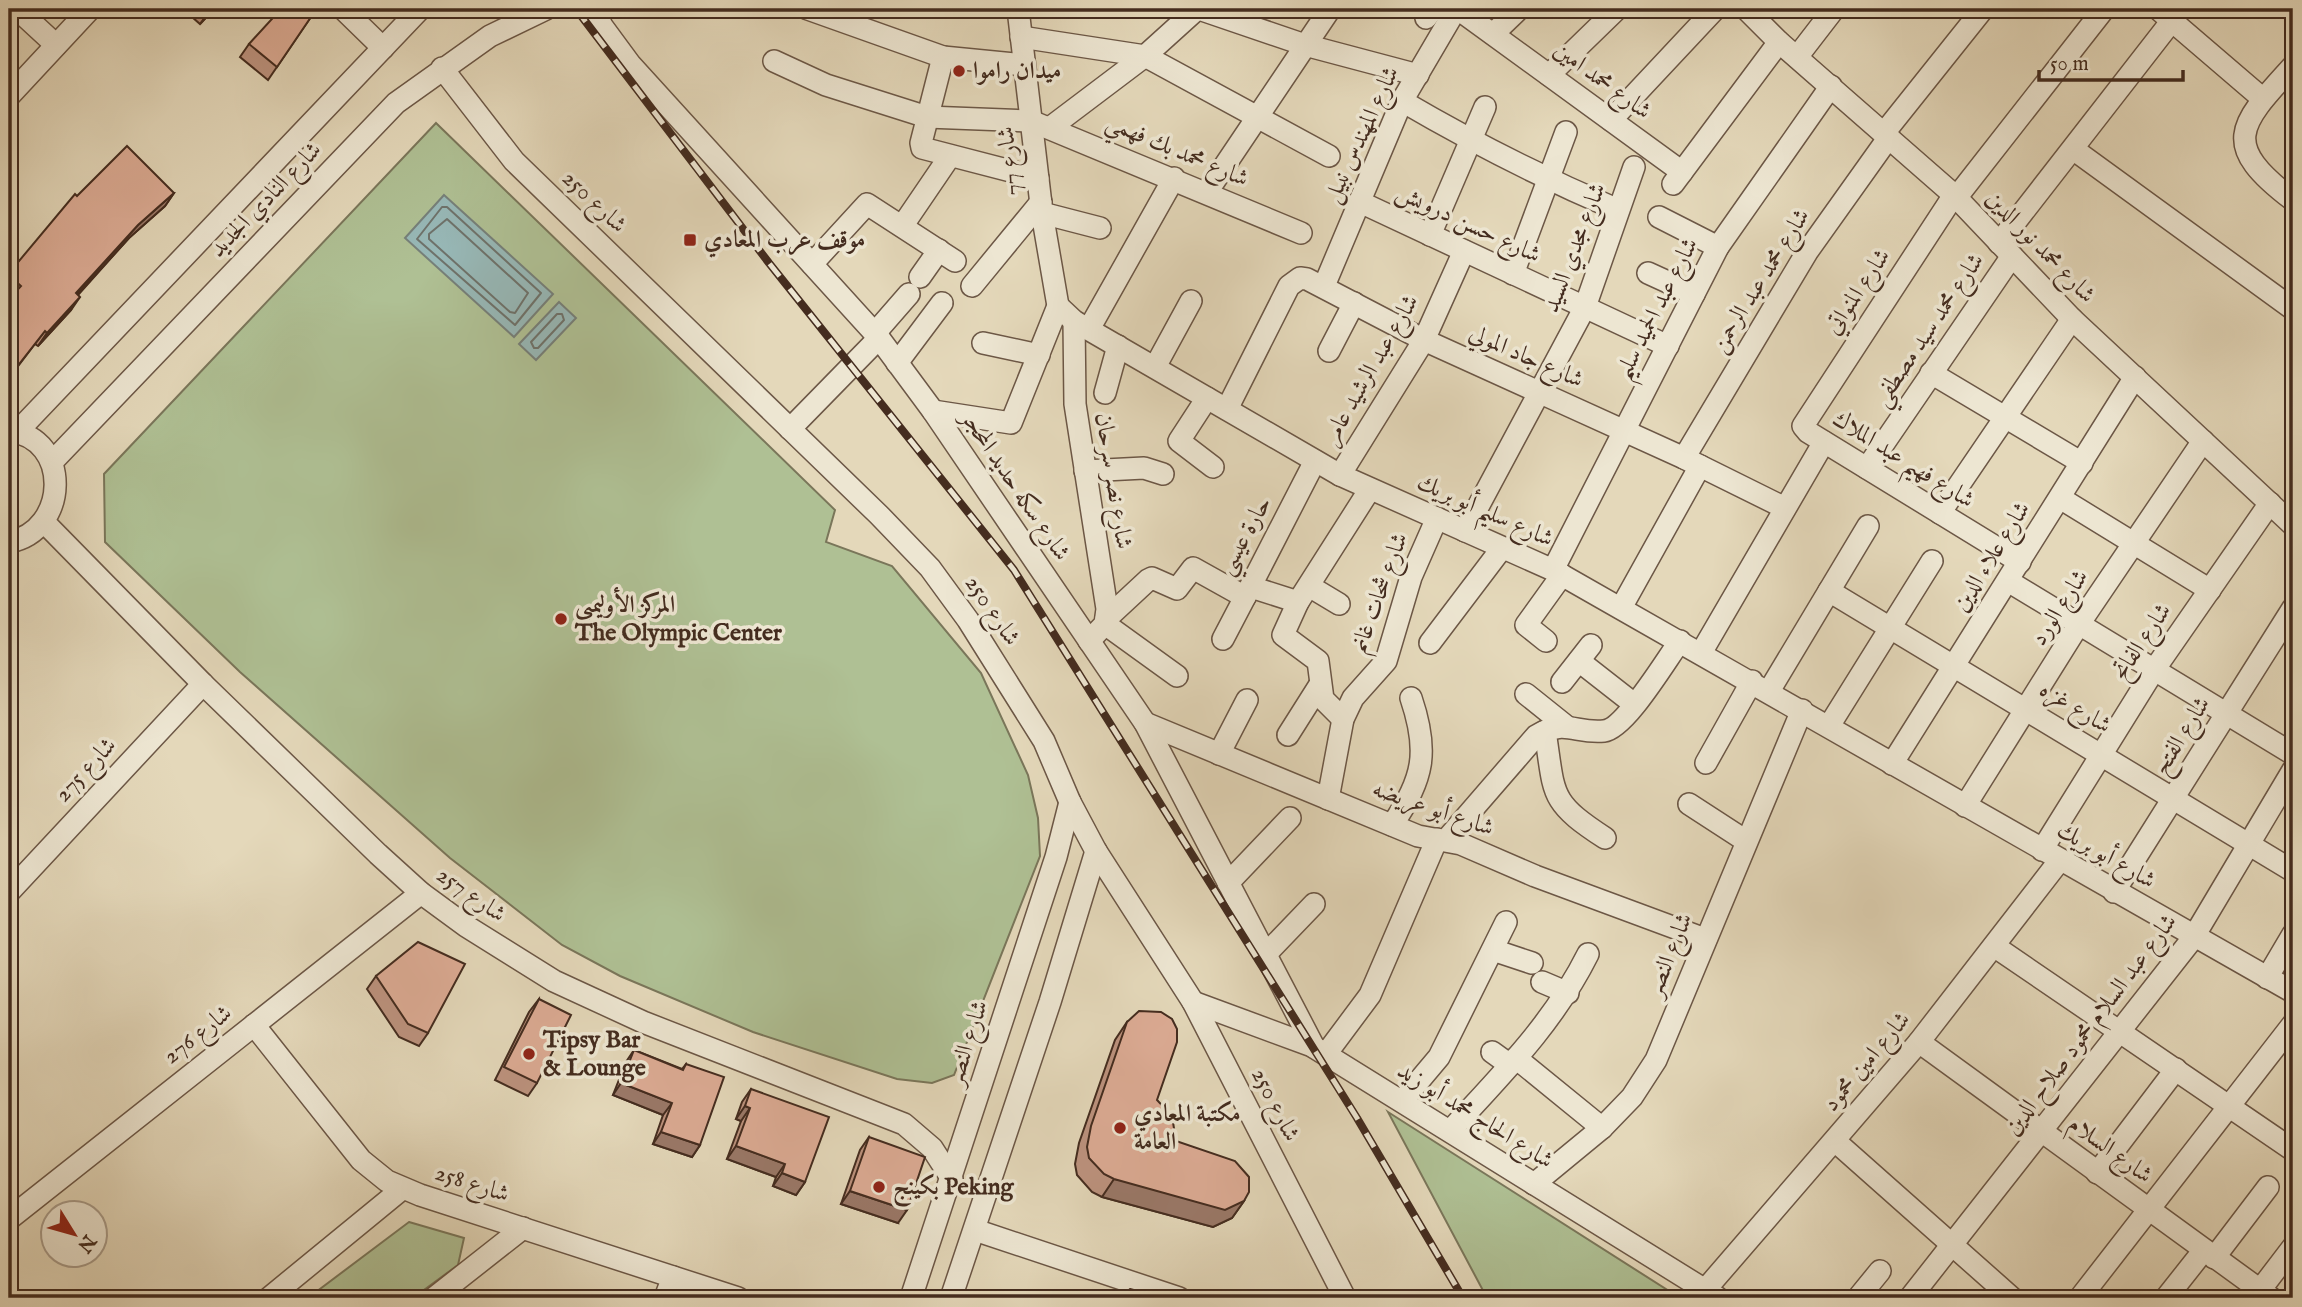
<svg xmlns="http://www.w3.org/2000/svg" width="2302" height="1307" font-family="'IM FELL English',Amiri,serif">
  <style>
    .green { fill: #afc094; stroke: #7a765a; stroke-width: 2 }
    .water { fill: #97b8b7; stroke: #76807a; stroke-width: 2 }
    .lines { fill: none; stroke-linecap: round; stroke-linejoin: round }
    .shore { stroke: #6e726b; stroke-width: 2 }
    .minor-casing { stroke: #6c5746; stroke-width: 24 }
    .minor { stroke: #ede6d2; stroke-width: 21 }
    .rail-casing { stroke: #442c1f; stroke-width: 8 }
    .rail { stroke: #ede6d2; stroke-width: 5; stroke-dasharray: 16; stroke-linecap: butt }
    .wall { fill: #bd937f; stroke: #442c1f; stroke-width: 2 }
    .shaded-wall { fill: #9a7868; stroke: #442c1f; stroke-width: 2 }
    .building { fill: #dcab94; stroke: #442c1f; stroke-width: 2 }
    .poi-dot { fill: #8f2418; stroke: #ede6d2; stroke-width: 2.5 }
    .labels { text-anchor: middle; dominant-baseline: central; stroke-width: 7; stroke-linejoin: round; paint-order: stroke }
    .poi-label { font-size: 24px; font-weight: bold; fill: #442c1f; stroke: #ede6d2; text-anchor: start }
    .street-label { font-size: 24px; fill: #442c1f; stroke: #ede6d2 }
  </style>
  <rect width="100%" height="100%" fill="#e4d8ba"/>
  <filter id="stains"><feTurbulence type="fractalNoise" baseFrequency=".00286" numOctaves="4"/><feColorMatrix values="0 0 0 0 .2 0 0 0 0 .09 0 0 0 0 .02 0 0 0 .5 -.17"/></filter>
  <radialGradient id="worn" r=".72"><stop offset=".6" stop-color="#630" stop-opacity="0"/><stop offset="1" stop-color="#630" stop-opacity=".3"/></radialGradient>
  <g class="green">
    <polygon points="436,123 835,510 826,542 892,566 981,673 1028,775 1038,818 1040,856 954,1075 932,1083 897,1079 753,1032 620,976 562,945 450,858 240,672 105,542 104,474"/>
    <polygon points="1388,1112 1680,1298 1487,1298"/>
    <polygon points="409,1222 464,1238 458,1265 413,1298 308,1298"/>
  </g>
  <g class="water">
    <polygon points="444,195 553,294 514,337 405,238"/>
    <polygon points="559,302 576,318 536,360 519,344"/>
  </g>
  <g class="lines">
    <g class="shore">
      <polygon points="442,207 447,207 541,293 515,325 417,239"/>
      <polygon points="447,219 528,293 515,313 510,312 429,239 429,234"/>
      <polygon points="557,314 562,314 564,320 538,348 534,348 531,342"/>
    </g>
    <g class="minor-casing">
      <g id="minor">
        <polyline points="17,9 56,45"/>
        <polyline points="343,9 383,48"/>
        <polyline points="594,9 602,26 630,64 879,338 933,411 1145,723 1314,1047"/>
        <polyline points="808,9 943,57 1024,65"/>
        <polyline points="1018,9 1042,213 1058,306"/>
        <polyline points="1199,9 1305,45 1418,75"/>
        <polyline points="1458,9 1682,172"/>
        <polyline points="1746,9 1779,42 1954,195 2072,319 2293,525"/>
        <polyline points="2158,9 2263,99"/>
        <polyline points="1426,18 1433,9"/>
        <polyline points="1493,34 1519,9"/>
        <polyline points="1021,37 1145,56 1329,156"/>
        <polyline points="943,57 921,143 922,148 1038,178"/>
        <polyline points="1797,57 1834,9"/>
        <polyline points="774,61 826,85 927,117 1031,121 1301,233"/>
        <path d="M2293,66C2239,125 2219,144 2293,200"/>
        <polyline points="442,68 514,161 879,515 930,568 968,620 1044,741 1070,802 1096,851 1193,1002 1345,1298"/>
        <polyline points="1549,75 1617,9"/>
        <polyline points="9,96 90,9"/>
        <path d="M1402,101C1472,142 1543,178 1618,210"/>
        <polyline points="1611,120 1715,9"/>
        <polyline points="1051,127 1145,56 1197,9"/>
        <polyline points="1884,133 1983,9"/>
        <polyline points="2073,149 2293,309"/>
        <polyline points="1673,184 1779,42"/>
        <polyline points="1207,192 1330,9"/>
        <polyline points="1954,195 1803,426 1808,432 2020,562"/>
        <polyline points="1956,198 2104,9"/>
        <polyline points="1360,202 1668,346"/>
        <polyline points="1042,213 1100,228"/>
        <polyline points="1659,217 1718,247"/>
        <polyline points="903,225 950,156"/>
        <polyline points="1430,235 1485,107"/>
        <polyline points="1999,243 2181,9"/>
        <polyline points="812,264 867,204 955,261"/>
        <polyline points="1648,273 1694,294"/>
        <polyline points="1513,274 1566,132"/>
        <polyline points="920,277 939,250"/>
        <polyline points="972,286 1041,202"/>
        <polyline points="1324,286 1402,101 1456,9"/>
        <polyline points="1058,306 1074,321 1340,475 1553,570 2293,992"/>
        <polyline points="1074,321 1075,404 1107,609 1105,624 1089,641"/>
        <polyline points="1089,329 1174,178"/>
        <polyline points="875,333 909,294"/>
        <polyline points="983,343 1039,355"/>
        <polyline points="1329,351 1354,303"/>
        <polyline points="897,363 942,303"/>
        <polyline points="1155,367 1191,301"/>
        <polyline points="1931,373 2082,463"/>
        <polyline points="1105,393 1118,346"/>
        <polyline points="1207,398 1179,441 1213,467"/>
        <polyline points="1227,409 1289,286 1300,278 1307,279 1424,340 1684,458 1785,508"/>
        <polyline points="933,411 1011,423 1058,306"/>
        <polyline points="790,429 879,338"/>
        <path d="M9,431C72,438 69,531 9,542"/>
        <polyline points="17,432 420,9"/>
        <polyline points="1684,458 1807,252 1889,137"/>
        <polyline points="52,462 396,103 490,36 546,9"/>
        <polyline points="1867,468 2012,256"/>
        <polyline points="1085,471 1144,468 1163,474"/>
        <polyline points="1340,475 1424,340 1464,251"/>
        <polyline points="2060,498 2210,590"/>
        <polyline points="1940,513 2072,319"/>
        <polyline points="44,522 203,684 378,854 421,893 466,926 554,981 643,1022 904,1124 932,1148 952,1179"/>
        <polyline points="1465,531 1585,307 1634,167"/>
        <polyline points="1553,570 1718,247 1831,86"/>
        <polyline points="2008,581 2293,754"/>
        <polyline points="1309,586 1339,604"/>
        <polyline points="1251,587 1298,602"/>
        <polyline points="1829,591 2293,871"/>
        <polyline points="1621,608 1700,466"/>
        <polyline points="1106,619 1148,580 1152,578 1177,589 1193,568 1245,597 1315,461"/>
        <polyline points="1105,624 1177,676"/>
        <polyline points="1223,639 1245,597"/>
        <polyline points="1546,641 1526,625 1562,575"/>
        <polyline points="1430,643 1502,548"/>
        <polyline points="1701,653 1824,442"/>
        <polyline points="1579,661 1634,704"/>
        <polyline points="1562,682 1591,645"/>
        <polyline points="1769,691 1868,526"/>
        <polyline points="1526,694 1566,726"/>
        <polyline points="1343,719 1323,699 1318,661 1283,635 1298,602 1370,489"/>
        <polyline points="1145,723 1418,836 1461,844 1535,876 1705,939"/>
        <polyline points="1829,726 1932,561"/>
        <path d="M1545,731C1555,795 1548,801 1605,838"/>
        <polyline points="1288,735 1319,686"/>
        <polyline points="1219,754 1247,700"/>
        <polyline points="1706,763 1752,681"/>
        <polyline points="1892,764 2135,377"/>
        <polyline points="1328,799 1343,719 1353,698 1386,661 1411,577 1437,518"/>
        <polyline points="1689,804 1746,841"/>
        <polyline points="1965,806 2079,624 2203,441"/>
        <path d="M1392,825C1424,779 1429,751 1411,698"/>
        <path d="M1446,840L1536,736C1565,718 1575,734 1604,731C1625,729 1666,660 1680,641"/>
        <polyline points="2042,850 2154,670 2270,503"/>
        <polyline points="1228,883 1290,818"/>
        <polyline points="9,892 203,684"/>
        <polyline points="2114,892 2293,608"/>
        <polyline points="1994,946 2293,1150"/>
        <polyline points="1493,950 1532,963"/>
        <polyline points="1265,955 1314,904"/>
        <polyline points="2267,978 2293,934"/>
        <polyline points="1542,982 1568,993"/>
        <polyline points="1193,1002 1312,1046 1718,1298"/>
        <polyline points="254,1025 361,1160 387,1181 420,1195 738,1298"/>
        <polyline points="1919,1042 2271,1298"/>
        <polyline points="1492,1052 1510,1065"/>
        <polyline points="1326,1054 1370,995 1437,839"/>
        <polyline points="1516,1058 1602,1128"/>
        <polyline points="1402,1101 1439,1057 1506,922"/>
        <path d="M1450,1131C1502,1074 1553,1024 1588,954"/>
        <polyline points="1835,1141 2012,1298"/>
        <polyline points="2097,1173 2176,1069"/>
        <polyline points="1534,1184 1602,1128 1632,1097 1656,1060 1802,710"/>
        <polyline points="9,1219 421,893"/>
        <polyline points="975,1230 1179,1298"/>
        <polyline points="2214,1258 2268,1187"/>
        <polyline points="1705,1290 1919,1042 2060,860"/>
        <polyline points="269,1298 402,1189"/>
        <polyline points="434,1298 523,1228"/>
        <polyline points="665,1298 673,1277"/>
        <polyline points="911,1298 1056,857 1070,802"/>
        <polyline points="951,1298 1050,1002 1096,851"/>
        <polyline points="1858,1298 1880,1271"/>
        <polyline points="1910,1298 2193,938 2293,770"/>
        <polyline points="2080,1298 2293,1024"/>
        <polyline points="2166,1298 2204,1250"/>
        <polyline points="2254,1298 2293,1247"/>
      </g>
    </g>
    <use href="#minor" class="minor"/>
    <g class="rail-casing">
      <polyline id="rail" points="576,9 769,263 1014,570 1357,1118 1463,1298"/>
    </g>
    <use href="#rail" class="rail"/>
  </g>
  <g class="wall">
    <polygon points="183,9 214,9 200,24"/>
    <polygon points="313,14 268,80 240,57 249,44"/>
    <polygon points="174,193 165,206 129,238 78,295 71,310 38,346 35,344 9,296 9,273 77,196"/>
    <polygon points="376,976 428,1033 419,1046 399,1037 367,989"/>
    <polygon points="539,999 537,1083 528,1096 495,1080 529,1012"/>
    <polygon points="1127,1022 1157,1100 1176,1141 1244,1201 1232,1218 1213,1227 1102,1197 1092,1192 1077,1175 1075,1164 1079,1143 1115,1040"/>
    <polygon points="634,1050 682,1069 686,1064 700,1145 692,1157 653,1144 663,1115 613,1095 626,1062"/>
    <polygon points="751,1089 805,1182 796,1195 773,1186 776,1177 727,1159 741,1121 736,1119 742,1102"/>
    <polygon points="869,1137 898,1223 841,1204 860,1150"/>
  </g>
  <g class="shaded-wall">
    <polygon points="211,9 214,9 200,24"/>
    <polygon points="174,193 165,206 129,238 67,306 76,293 138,225"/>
    <polygon points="80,297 71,310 38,346 47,333"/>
    <polygon points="45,331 35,344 9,378 9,368"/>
    <polygon points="621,1083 672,1103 663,1115 613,1095"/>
    <polygon points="745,1106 750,1108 741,1121 736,1119"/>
    <polygon points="661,1132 700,1145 692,1157 653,1144"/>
    <polygon points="736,1146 785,1164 776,1177 727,1159"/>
    <polygon points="782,1173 805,1182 796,1195 773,1186"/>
    <polygon points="1114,1179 1244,1201 1232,1218 1213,1227 1102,1197"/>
    <polygon points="850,1191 907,1210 898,1223 841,1204"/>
  </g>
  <g class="building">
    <polygon points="281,9 307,9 313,14 277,67 249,44"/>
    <polygon points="127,146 174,193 138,225 76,293 80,297 47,333 45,331 16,368 9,368 9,299 21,286 9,275 9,273 75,194 77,196"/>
    <polygon points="418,942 465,964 428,1033 408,1024 376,976"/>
    <polygon points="539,999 571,1015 537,1083 504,1067"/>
    <polygon points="1139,1011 1161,1012 1172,1019 1177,1029 1177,1042 1157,1100 1172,1116 1176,1141 1235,1161 1249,1177 1249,1192 1244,1201 1225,1210 1114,1179 1104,1174 1089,1158 1087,1147 1091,1126 1127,1022"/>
    <polygon points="634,1050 683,1070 686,1064 724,1077 700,1145 661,1132 672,1103 621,1083"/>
    <polygon points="751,1089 829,1117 805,1182 782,1173 785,1164 736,1146 750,1108 745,1106"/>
    <polygon points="869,1137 925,1157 907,1210 850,1191"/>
    <polygon points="1130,1289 1164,1298 1123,1298 1124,1294"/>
  </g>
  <g class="poi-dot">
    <circle cx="959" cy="71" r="7"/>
    <rect x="683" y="233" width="14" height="14" rx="3.5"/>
    <circle cx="561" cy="619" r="7"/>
    <circle cx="529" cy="1054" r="7"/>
    <circle cx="1120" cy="1128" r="7"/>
    <circle cx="879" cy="1187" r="7"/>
  </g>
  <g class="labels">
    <g class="poi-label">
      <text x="973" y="71">ميدان راموا</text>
      <text x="704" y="240">موقف عرب المعادي</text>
      <text x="575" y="605">المركز الأوليمبى<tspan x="575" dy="28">The Olympic Center</tspan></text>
      <text x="543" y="1040">Tipsy Bar<tspan x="543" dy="28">&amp; Lounge</tspan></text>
      <text x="1134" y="1114">مكتبة المعادي<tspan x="1134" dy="28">العامة</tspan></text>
      <text x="893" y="1187">بكينج Peking</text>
    </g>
    <g class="street-label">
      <text transform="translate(1602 81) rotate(36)">شارع محمد امين</text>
      <text transform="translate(1362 135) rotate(-65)">شارع المهندس نبيل</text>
      <text transform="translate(1177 151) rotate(23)">شارع محمد بك فهمي</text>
      <text transform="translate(1010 161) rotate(-97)">شارع 77</text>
      <text transform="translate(266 200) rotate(-46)">شارع النادي الجديد</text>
      <text transform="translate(594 202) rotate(44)">شارع 250</text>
      <text transform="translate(1468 224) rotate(25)">شارع حسن درويش</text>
      <text transform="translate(2040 247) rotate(46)">شارع محمد نور الدين</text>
      <text transform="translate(1575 248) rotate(-69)">شارع مجدي السيد</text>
      <text transform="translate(1761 281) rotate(-58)">شارع محمد عبد الرحمن</text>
      <text transform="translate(1858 292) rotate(-56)">شارع المنواتي</text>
      <text transform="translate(1657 309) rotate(-63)">شارع عبد الحميد سليم</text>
      <text transform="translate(1929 330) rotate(-56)">شارع محمد سيد مصطفي</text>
      <text transform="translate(1526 357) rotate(24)">شارع جاد المولي</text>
      <text transform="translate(1371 370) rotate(-60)">شارع عبد الرشيد عامر</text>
      <text transform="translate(1903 460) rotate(32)">شارع فهيم عبد الملاك</text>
      <text transform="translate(1113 481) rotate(81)">شارع نصر سرحان</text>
      <text transform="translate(1015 486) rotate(56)">شارع سكه حديد المحجر</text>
      <text transform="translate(1485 511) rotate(24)">شارع سليم أبو بريك</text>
      <text transform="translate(1245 536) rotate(-61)">حارة عيسي</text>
      <text transform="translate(1992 557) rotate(-58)">شارع علاء الدين</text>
      <text transform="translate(1380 593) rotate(-70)">شارع شحات غانم</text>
      <text transform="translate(2060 608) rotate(-57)">شارع الورد</text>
      <text transform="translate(992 611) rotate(56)">شارع 250</text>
      <text transform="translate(2142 642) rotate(-56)">شارع الفاتح</text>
      <text transform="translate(2075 708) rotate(31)">شارع غزه</text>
      <text transform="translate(2182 736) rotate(-58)">شارع الفتح</text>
      <text transform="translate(86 770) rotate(-47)">شارع 275</text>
      <text transform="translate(1433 809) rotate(19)">شارع أبو عريضه</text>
      <text transform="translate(2106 856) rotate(30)">شارع أبو بريك</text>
      <text transform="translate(471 895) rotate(35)">شارع 257</text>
      <text transform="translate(1670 955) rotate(-68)">شارع النصر</text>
      <text transform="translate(2091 1025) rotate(-53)">شارع عبد السلام محمود صلاح الدين</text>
      <text transform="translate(198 1035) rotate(-38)">شارع 276</text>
      <text transform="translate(968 1043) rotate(-72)">شارع النصر</text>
      <text transform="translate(1867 1062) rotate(-50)">شارع امين محمود</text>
      <text transform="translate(1275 1105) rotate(63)">شارع 250</text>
      <text transform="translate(1475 1116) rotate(32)">شارع الحاج محمد أبو زيد</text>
      <text transform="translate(2110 1150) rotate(36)">شارع السلام</text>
      <text transform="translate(472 1184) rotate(18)">شارع 258</text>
    </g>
  </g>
  <rect width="2302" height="1307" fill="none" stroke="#e4d8ba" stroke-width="35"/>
  <rect x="10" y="10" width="2281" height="1286" fill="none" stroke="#442c1f" stroke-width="3.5"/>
  <rect x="18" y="18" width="2267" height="1272" fill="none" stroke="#442c1f" stroke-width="2"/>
  <g transform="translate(74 1234) rotate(127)"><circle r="33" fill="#ede6d2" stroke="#a99c8a" stroke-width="2"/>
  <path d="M0-5L12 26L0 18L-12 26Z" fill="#8f2418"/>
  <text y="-10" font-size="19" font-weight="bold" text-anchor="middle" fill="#442c1f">N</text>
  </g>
  <path d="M2039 70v10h144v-10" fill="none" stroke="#442c1f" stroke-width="3.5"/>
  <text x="2050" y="70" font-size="21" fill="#442c1f" stroke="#ede6d2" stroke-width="5" paint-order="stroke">50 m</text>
  <rect width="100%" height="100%" filter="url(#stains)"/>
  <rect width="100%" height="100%" fill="url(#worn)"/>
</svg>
